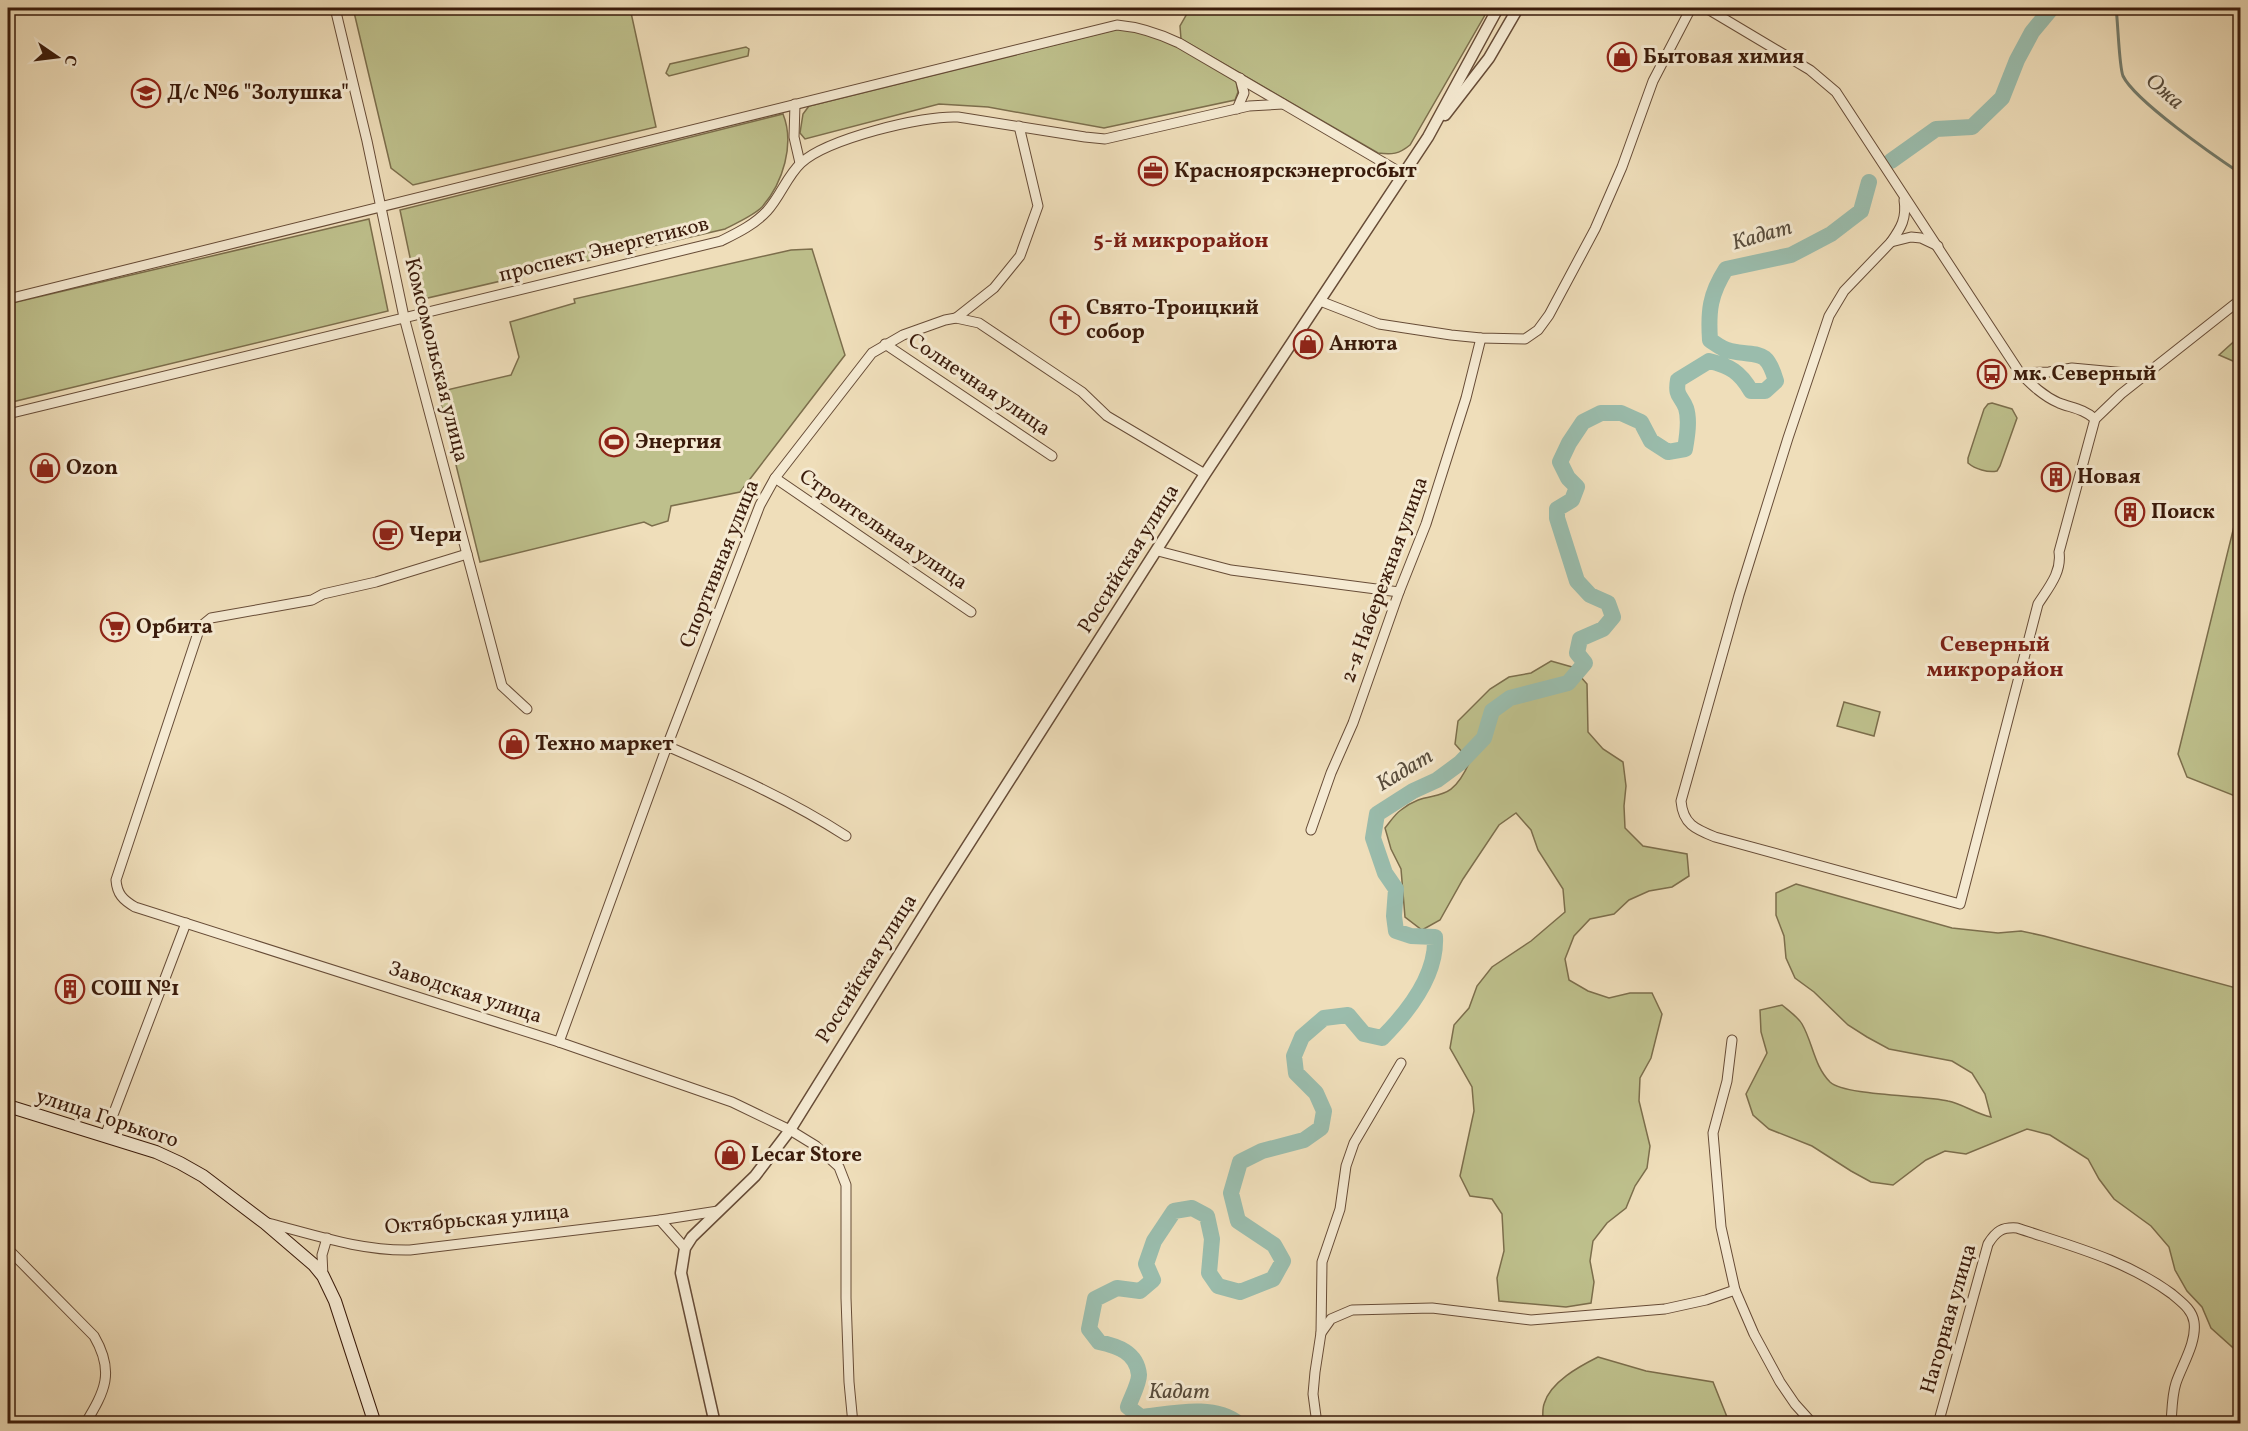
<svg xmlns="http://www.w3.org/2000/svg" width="2248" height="1431" font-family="Vollkorn,serif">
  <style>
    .green { fill: #bec08c; stroke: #7c6e4c; stroke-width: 1.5 }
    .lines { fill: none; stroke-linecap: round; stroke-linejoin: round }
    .stream { stroke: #747c6c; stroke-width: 3 }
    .river { stroke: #9abcac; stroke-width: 16 }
    .minor-casing { stroke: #674c37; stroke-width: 11 }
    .tertiary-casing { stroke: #674c37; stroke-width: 13 }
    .secondary-casing { stroke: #3a1b0b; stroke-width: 14 }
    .minor { stroke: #f5ead2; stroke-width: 9 }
    .tertiary { stroke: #f5ead2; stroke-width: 10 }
    .secondary { stroke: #f5ead2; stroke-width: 12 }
    .labels { text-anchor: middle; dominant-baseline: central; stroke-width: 6; stroke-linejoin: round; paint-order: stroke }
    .poi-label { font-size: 21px; font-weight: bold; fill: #3a1b0b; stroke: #f5ead2; text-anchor: start }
    .street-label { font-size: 21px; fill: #3a1b0b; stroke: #f5ead2 }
    .water-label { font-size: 22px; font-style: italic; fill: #574b3b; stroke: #f5ead2 }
    .neighbourhood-label { font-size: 22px; font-weight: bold; fill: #7a1f14; stroke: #f5ead2 }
  </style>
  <rect width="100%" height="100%" fill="#efdeba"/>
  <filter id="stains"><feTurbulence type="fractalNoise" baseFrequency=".00333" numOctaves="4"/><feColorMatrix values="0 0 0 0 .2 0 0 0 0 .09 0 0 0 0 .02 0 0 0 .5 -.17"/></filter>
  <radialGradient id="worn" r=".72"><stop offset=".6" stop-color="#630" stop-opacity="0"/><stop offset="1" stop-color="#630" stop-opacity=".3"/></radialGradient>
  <g class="green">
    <polygon points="353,8 630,8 656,127 413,185 391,168"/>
    <path d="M1210,8H1489L1410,145C1399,154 1392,155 1378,153L1181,39L1180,26L1188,12Z"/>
    <polygon points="1118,29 1144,32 1176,45 1236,81 1238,92 1235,100 1104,128 988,107 939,104 805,139 800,133 803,114 809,106"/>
    <polygon points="746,47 749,49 748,56 669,76 666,73 670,64"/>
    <path d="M783,114C795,144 783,183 762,207C753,216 736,223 725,229L419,300L400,210Z"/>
    <polygon points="369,219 388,311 8,403 8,304"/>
    <polygon points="812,249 845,355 740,492 671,506 668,521 652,526 644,522 480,562 438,392 511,375 519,357 510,322 575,303 574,299 791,250"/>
    <polygon points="2240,336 2240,364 2219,355"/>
    <path d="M1992,403L2012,409L2017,418L2000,466L1997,471C1988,473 1975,469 1968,463V458L1984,409L1988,404Z"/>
    <polygon points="2238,510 2240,511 2240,798 2187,777 2178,754"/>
    <path d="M1551,661L1572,667L1587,684L1588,732L1603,749L1623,762L1626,786L1624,806L1625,828L1643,846L1687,854L1689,876L1672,887L1649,891L1629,900L1614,914L1590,919L1574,936L1565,959L1569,980L1588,991L1609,998L1630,993H1652L1662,1014L1651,1058L1640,1078L1639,1101L1650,1146L1647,1168L1635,1186L1626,1208L1607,1223L1593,1241L1590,1261L1594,1282L1591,1303L1566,1307L1499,1301L1497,1278L1504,1251L1502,1214L1492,1199L1470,1196L1460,1176L1474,1111L1472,1087L1450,1048L1454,1025L1469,1008L1477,986L1492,967L1531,941L1565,912L1563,889L1538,850L1531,830L1516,813L1499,825L1463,879L1440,920L1422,930L1405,917L1401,869L1391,849L1385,828C1390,822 1395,814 1401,810C1432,785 1448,811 1470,761L1455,744L1458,721L1490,689L1509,677L1531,673Z"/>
    <polygon points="1844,702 1880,712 1874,736 1837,726"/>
    <path d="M1796,884L1952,928L1998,933L2021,931L2044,936L2240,989V1354L2211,1328L2202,1307L2187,1291L2175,1270L2169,1247L2151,1226L2114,1199L2099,1179L2088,1159L2050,1135L2027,1129L1966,1154L1945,1151L1926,1160L1893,1185L1871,1182L1851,1171L1812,1146L1769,1129L1753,1115L1746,1094L1767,1053L1761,1032L1760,1010L1782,1005C1789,1011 1798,1017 1802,1024C1813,1043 1814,1066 1830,1082C1845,1096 1924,1095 1948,1101C1963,1104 1976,1114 1991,1117L1985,1094L1972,1073L1952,1061L1889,1049L1867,1037L1848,1025L1814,992L1795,978L1786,958L1784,936L1776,915V893Z"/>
    <path d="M1598,1357L1646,1371L1713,1382L1729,1422L1732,1423H1543C1543,1418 1542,1410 1544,1404C1550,1382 1580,1366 1598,1357Z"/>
  </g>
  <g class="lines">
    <path class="stream" d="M2116,8C2118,22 2119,66 2123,76C2135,101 2216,157 2240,173"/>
    <g class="river">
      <polyline points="1891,161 1936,129 1972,127 2002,98 2017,60 2032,32 2052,8"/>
      <path d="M1239,1424C1213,1403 1171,1414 1141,1417L1128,1407C1131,1398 1139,1384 1139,1375C1137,1352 1117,1346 1099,1342L1089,1329L1095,1299L1117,1288L1140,1291L1153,1280L1146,1264L1154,1241L1174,1211L1192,1208L1207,1216L1212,1239L1209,1273L1218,1286L1240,1292L1273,1279L1283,1261L1274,1245L1238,1221L1231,1193L1240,1162L1262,1151L1304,1140L1321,1128L1324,1111L1316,1093L1296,1073L1294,1056L1302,1037L1324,1018L1348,1015L1364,1034L1382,1038C1408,1012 1437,975 1435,937L1411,936L1396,931L1394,916L1396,889L1385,873L1373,838L1377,814L1413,791L1437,780L1460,763L1484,738L1492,711L1510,698L1568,683L1585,663L1577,653L1580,639L1603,629L1613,617L1608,603L1590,595L1577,581L1557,518V509L1572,500L1577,487L1568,478L1560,462L1569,443L1583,422L1601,413H1621L1641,422L1651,441L1668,452L1685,449C1687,437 1690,420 1686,408C1681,395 1675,397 1678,380L1709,361C1730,366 1740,372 1751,391H1765L1776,381C1766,347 1758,357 1731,351C1723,350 1716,344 1710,340C1708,311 1710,294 1726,269L1791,255L1831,234L1861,211L1869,182"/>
    </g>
    <g class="minor-casing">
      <g id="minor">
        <polyline points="335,8 367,141 404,317 502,686 527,709"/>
        <path d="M1706,8L1810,70L1836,92L2020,373C2032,385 2043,396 2059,403C2072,408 2084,409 2095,419"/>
        <polyline points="795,104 794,137 800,163"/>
        <polyline points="1237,109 1244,93 1240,78"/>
        <path d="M1891,242C1901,228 1907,218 1904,200"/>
        <path d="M1938,246L1921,238L1911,237L1891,242L1844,291L1829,316L1788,438L1739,595L1681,801C1683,824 1695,829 1715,837L1960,904L2038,604C2049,587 2062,572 2059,552L2095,419L2121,394L2240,300"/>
        <path d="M8,299L1117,25C1140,27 1158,33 1179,43L1403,174"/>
        <polyline points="1320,301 1379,324 1451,335 1481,338 1525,339 1538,330 1549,315 1595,229 1622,167 1653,81 1691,8"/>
        <polyline points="956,318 994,288 1020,256 1038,206 1019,126"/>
        <polyline points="885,344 1052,456"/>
        <polyline points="2020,373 2049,372 2072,368 2148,375"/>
        <path d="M8,414L721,241C737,233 754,225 767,211C780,197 787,176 801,163C827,139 923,115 958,117L1085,137L1105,139L1249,106L1283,104"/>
        <polyline points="775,478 971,612"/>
        <polyline points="1158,551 1231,570 1399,592"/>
        <path d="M467,554L376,582L323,594L312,600L211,618L200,627L116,880C117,894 123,900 135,907L559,1042L732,1102L790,1130L816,1146L839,1167L846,1185V1298L849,1382L853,1424"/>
        <path d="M667,746C729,773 789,799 846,836"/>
        <polyline points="1311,830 1331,773 1353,723 1399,592 1426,524 1466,398 1481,338"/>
        <polyline points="1732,1040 1727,1081 1713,1133 1721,1227 1735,1290 1754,1334 1780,1382 1795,1404 1813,1424"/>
        <polyline points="559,1042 667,746 760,505 775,478 872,353 903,335 945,320 956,318 979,323 1082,392 1107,416 1205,474"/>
        <polyline points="105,1136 186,923"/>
        <polyline points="660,1220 685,1248"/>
        <path d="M268,1223C315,1235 361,1251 410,1250L660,1220L718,1211"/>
        <path d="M8,1249L94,1336C115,1372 105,1391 85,1424"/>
        <polyline points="323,1276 322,1255 327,1238"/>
        <polyline points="1321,1333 1331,1319 1352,1310 1432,1308 1531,1320 1665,1309 1706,1300 1735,1290"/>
        <polyline points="1317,1424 1313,1394 1315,1372 1321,1333 1322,1262 1340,1209 1346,1166 1354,1143 1401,1063"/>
        <path d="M1938,1424L1988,1244C1996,1231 2002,1227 2017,1228C2071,1246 2126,1260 2172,1294C2181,1302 2192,1309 2194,1322C2197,1342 2182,1365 2176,1383C2172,1395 2172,1410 2171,1424"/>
      </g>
    </g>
    <g class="tertiary-casing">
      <g id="tertiary">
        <polyline points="1445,115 1489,58 1518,8"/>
        <polyline points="715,1424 681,1273 685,1248 692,1237 755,1176 790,1130 935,897 1205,474 1428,137 1498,8"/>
      </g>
    </g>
    <g class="secondary-casing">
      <polyline id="secondary" points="8,1106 156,1152 180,1163 203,1176 265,1223 314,1265 323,1276 335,1301 375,1424"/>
    </g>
    <use href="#minor" class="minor"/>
    <use href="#tertiary" class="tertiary"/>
    <use href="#secondary" class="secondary"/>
  </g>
  <defs>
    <g id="shop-ring" transform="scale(1.5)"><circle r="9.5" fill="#f5ead2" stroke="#8f2418" stroke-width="1.5"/><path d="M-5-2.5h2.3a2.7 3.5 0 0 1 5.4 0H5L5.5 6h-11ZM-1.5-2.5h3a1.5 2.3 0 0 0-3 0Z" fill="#8f2418"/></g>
    <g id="school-ring" transform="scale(1.5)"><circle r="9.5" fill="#f5ead2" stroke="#8f2418" stroke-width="1.5"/><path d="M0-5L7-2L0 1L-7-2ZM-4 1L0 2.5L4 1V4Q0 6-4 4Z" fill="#8f2418"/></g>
    <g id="office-ring" transform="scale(1.5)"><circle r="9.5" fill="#f5ead2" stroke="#8f2418" stroke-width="1.5"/><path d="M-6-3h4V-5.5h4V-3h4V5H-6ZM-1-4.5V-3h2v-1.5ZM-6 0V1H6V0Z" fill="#8f2418"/></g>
    <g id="church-ring" transform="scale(1.5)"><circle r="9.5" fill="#f5ead2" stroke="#8f2418" stroke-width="1.5"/><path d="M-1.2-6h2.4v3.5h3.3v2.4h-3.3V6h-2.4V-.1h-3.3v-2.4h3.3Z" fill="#8f2418"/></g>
    <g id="bus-ring" transform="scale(1.5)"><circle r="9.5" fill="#f5ead2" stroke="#8f2418" stroke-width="1.5"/><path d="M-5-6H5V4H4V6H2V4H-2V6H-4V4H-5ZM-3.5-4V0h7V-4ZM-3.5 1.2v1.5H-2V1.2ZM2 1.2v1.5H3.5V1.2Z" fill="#8f2418"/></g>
    <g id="stadium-ring" transform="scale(1.5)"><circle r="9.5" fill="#f5ead2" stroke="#8f2418" stroke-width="1.5"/><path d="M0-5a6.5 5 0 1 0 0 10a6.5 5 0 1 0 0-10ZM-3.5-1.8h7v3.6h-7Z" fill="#8f2418"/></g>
    <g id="building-ring" transform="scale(1.5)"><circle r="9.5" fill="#f5ead2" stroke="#8f2418" stroke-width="1.5"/><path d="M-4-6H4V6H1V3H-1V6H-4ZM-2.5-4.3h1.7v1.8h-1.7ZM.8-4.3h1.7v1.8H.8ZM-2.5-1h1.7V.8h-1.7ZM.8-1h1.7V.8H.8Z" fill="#8f2418"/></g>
    <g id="cafe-ring" transform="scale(1.5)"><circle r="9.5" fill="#f5ead2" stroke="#8f2418" stroke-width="1.5"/><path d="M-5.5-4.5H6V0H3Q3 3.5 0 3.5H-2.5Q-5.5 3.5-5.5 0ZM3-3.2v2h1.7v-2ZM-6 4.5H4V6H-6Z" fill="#8f2418"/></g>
    <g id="supermarket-ring" transform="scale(1.5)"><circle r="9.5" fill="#f5ead2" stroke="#8f2418" stroke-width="1.5"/><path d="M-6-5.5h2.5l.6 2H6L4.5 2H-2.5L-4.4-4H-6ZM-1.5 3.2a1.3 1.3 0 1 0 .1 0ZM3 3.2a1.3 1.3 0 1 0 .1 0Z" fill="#8f2418"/></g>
  </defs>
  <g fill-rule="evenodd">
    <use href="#shop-ring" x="1622" y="57"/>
    <use href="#school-ring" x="146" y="93"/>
    <use href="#office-ring" x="1153" y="171"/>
    <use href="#church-ring" x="1065" y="320"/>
    <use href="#shop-ring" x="1308" y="344"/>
    <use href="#bus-ring" x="1992" y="374"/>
    <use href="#stadium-ring" x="614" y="442"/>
    <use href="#shop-ring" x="45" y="468"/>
    <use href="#building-ring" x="2056" y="477"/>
    <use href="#building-ring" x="2130" y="512"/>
    <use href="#cafe-ring" x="388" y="535"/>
    <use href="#supermarket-ring" x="115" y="627"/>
    <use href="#shop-ring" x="514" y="744"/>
    <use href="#building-ring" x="70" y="989"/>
    <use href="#shop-ring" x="730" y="1155"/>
  </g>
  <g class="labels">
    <g class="poi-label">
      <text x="1643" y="57">Бытовая химия</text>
      <text x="167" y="93">Д/с №6 "Золушка"</text>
      <text x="1174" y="171">Красноярскэнергосбыт</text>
      <text x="1086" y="308">Свято-Троицкий<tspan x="1086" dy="24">собор</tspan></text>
      <text x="1329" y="344">Анюта</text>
      <text x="2013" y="374">мк. Северный</text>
      <text x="635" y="442">Энергия</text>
      <text x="66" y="468">Ozon</text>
      <text x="2077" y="477">Новая</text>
      <text x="2151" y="512">Поиск</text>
      <text x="409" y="535">Чери</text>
      <text x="136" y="627">Орбита</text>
      <text x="535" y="744">Техно маркет</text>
      <text x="91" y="989">СОШ №1</text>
      <text x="751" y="1155">Lecar Store</text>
    </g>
    <g class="street-label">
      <text transform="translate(604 250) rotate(-14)">проспект Энергетиков</text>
      <text transform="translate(436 360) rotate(76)">Комсомольская улица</text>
      <text transform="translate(979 385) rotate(34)">Солнечная улица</text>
      <text transform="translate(883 530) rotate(34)">Строительная улица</text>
      <text transform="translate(1129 559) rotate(-58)">Российская улица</text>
      <text transform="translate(720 564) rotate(-68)">Спортивная улица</text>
      <text transform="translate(1385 580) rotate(-70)">2-я Набережная улица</text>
      <text transform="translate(867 969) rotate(-58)">Российская улица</text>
      <text transform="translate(465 993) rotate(18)">Заводская улица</text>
      <text transform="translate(107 1119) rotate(18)">улица Горького</text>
      <text transform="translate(477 1220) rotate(-5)">Октябрьская улица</text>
      <text transform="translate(1949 1319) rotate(-74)">Нагорная улица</text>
    </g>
    <g class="water-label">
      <text transform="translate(2164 92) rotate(41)">Ожа</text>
      <text transform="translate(1762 236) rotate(-16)">Кадат</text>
      <text transform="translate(1405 771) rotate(-31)">Кадат</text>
      <text x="1179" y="1392">Кадат</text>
    </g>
    <g class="neighbourhood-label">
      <text x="1181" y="241">5-й микрорайон</text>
      <text x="1995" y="645">Северный<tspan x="1995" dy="25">микрорайон</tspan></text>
    </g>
  </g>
  <rect width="2248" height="1431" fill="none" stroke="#efdeba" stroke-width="30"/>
  <rect x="9" y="9" width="2230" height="1413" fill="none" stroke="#3a1b0b" stroke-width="3"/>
  <rect x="15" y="15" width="2218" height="1401" fill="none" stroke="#3a1b0b" stroke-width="1.5"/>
  <g transform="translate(57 57) rotate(104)" stroke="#f5ead2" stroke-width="4.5" paint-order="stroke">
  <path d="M0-4.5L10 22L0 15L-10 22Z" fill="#3a1b0b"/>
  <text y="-9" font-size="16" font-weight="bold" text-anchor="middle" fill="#3a1b0b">С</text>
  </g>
  <rect width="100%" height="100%" filter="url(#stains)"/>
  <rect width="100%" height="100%" fill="url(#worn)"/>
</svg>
